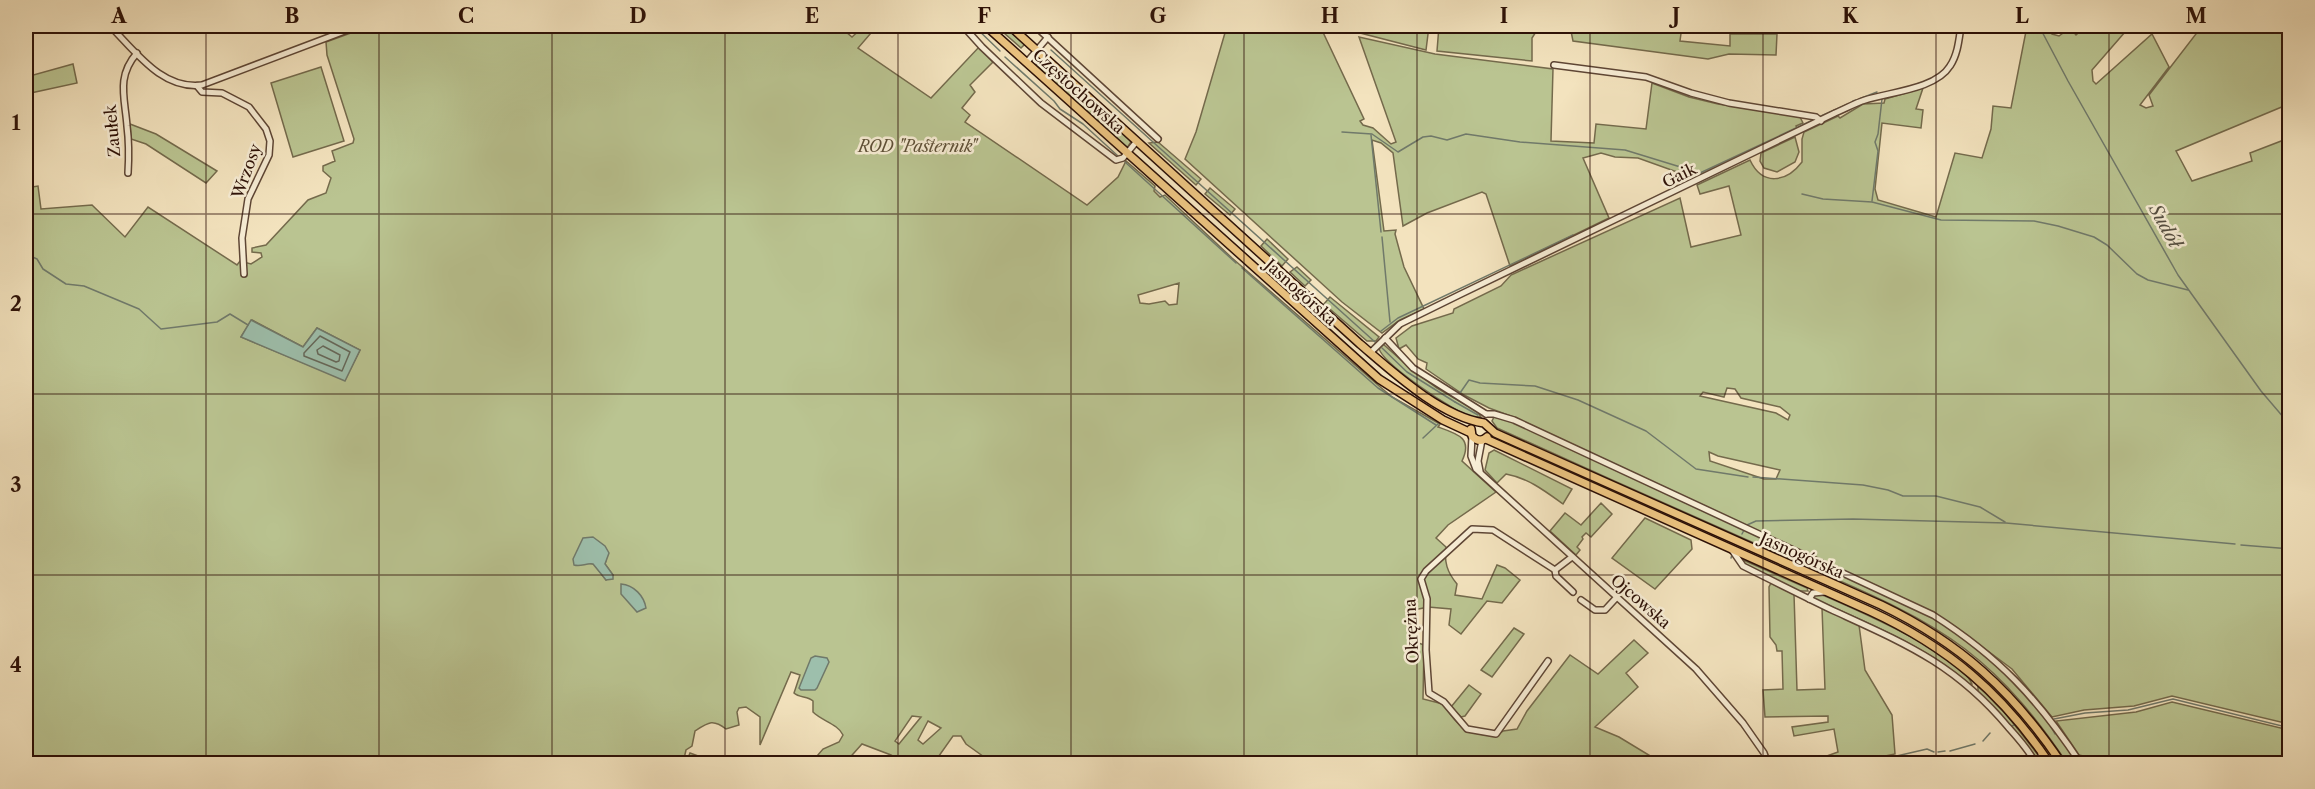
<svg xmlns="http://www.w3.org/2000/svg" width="2315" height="789" font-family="'Libre Caslon Text',serif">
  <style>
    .green { fill: #bac491; stroke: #746a4c; stroke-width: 1.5; fill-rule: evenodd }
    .water { fill: #9dbfac; stroke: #70796a; stroke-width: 1.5 }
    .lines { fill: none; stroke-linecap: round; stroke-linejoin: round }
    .shore { stroke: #65685a; stroke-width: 1.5 }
    .stream { stroke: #70796a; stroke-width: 1.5 }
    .minor-casing { stroke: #5e4635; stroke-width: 8 }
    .major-casing { stroke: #2d1107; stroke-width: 10 }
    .minor { stroke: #f7edd5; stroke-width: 5 }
    .major { stroke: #eac27f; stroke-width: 7 }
    .grid { fill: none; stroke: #2d1107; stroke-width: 1.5; stroke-opacity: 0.55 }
    .labels { text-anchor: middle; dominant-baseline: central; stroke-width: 5; stroke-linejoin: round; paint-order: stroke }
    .street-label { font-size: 16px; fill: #2d1107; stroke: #f7edd5 }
    .park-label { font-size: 16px; font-style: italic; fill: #5e5037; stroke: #f7edd5 }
    .water-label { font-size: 18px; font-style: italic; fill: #544e41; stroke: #f7edd5 }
    .neatline { fill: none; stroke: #2d1107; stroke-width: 2 }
    .grid-label { font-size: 20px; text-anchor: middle; font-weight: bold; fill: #2d1107 }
  </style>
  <rect width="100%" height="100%" fill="#f3e3be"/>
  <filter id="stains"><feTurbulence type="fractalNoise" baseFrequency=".00333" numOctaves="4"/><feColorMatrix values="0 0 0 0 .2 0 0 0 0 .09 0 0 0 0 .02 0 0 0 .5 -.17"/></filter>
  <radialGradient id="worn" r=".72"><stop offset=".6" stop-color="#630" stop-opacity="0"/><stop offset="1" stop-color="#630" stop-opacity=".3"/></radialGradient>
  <g class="green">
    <path d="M370,26H844L845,31L852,37L864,26H877L858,48L931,98L979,47L993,62L970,85L975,92L962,108L970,115L965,122L1087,205L1118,177L1126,161L1155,186L1154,191L1160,197L1165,195L1232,258L1378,385L1392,397L1440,424L1438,427C1458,434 1473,438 1462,461L1496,492L1448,525L1436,538L1446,547C1444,562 1447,572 1457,584L1455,595L1482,599L1497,565L1505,568L1520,580L1502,603L1487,601L1461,634L1449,625L1451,609L1428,607L1414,610L1410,632L1416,642L1424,645L1423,699L1443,704C1459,728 1466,734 1495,736L1503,731L1517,729L1527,711L1570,655L1598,674L1634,640L1648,653L1626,673L1638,687L1595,727L1619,737L1662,763L994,764L966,744L961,736H953L934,763H903L891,755L862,744L845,763H811L823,749L839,742L843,735C838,724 822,721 813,712V701C808,696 799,698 794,693L800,675L791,672L760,745V717L746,707L739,708L737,712L739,725L726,729C713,719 709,722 695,731L692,746L686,750L683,763H26V188L38,186L41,209L92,205L125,237L148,207L237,265L240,261L251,264L262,257L261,253L252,252V248L266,245L308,200L326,193L331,178L323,171V166L335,161L332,151L353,143L354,139L327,55L326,42ZM1179,283L1177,304L1169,305L1165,301L1149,304L1140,303L1138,295ZM252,320L303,347L317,328L360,350L345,380L241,337ZM606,560L605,564L613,575L606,580L594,564L588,563ZM912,716L921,717L899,744L895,741ZM928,721L941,728L923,744L918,740Z"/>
    <polygon points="996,26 1004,26 1025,44 1021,48"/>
    <polygon points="1227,26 1320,26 1364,119 1360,121 1363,125 1373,128 1391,144 1396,142 1359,37 1435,54 1553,69 1551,141 1594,143 1596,124 1646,129 1652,83 1689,97 1718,104 1800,117 1803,123 1796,126 1797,129 1694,178 1687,173 1677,172 1638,158 1615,157 1601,153 1583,158 1609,218 1510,266 1486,194 1482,192 1427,213 1403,226 1393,153 1381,143 1372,140 1384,231 1396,230 1395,234 1404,267 1424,309 1400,320 1382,333 1342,302 1185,159 1196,132"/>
    <polygon points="1333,26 1429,26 1426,50"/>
    <polygon points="1439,26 1584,26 1615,30 1616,26 1682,26 1680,41 1730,46 1730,34 1777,34 1776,55 1729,54 1708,59 1573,41 1571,31 1539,27 1532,38 1532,61 1437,51"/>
    <path d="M2027,26H2046L2052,34L2059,36L2070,28L2076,35L2086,26H2124L2125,32L2092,70L2093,81L2096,84L2152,34L2169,67L2140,105L2146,108L2153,106L2149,95L2196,34L2186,26H2203L2207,28L2209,26H2289V104L2176,151L2192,181L2252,161L2250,153L2289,138V724L2172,696L2134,706L2084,710L2052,717L2012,669L1953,625L1930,611L1516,418L1489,408L1464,395L1426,369L1427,363L1418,359L1406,345L1399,349L1396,338L1412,326L1453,313L1454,309L1501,286L1511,275L1680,198L1691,247L1741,235L1729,186L1700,194L1697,185L1750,160C1762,186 1786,183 1802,162V139L1804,132L1838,116L1840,118L1863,104L1884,103L1885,99L1923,88L1916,109L1923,110L1921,128L1882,123L1875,189L1878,200L1936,217L1955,153L1982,158L1991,129L1993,106L2011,108ZM1727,388L1735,389L1741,398L1780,407L1790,415L1788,420L1776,413L1700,396L1703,392L1724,397ZM1709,452L1718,456L1780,470L1776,479H1764L1710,461Z"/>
    <polygon points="1038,59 1043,60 1129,139 1131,142 1127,148 1037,66 1036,63"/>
    <polygon points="73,64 77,83 26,94 26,77"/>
    <polygon points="321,67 344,141 293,157 271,83"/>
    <polygon points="130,124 156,134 217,171 206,183 146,144 131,139"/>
    <polygon points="1795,137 1799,152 1795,162 1777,172 1764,168 1760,161 1761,153"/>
    <polygon points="1158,142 1201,179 1196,185 1149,143"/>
    <polygon points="1210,188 1235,209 1230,215 1205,194"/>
    <polygon points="1267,239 1288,259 1282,266 1261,246"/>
    <polygon points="1297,267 1311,280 1305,286 1290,272"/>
    <polygon points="1330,297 1379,337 1376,341 1367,341 1324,304"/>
    <path d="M1383,344L1410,368L1437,388L1477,411L1481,417C1479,417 1473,417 1471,417C1455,412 1381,363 1379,348Z"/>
    <path d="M1494,417L1512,421L1907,603C1937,620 1966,637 1992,660C2027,689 2053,727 2078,763H2067C2038,720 2007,681 1965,649C1911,608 1845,584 1783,556C1688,514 1592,471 1497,428L1492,421Z"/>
    <path d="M1494,450L1572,489L1563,504C1545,491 1528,478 1506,474L1497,483L1485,470L1489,453Z"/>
    <polygon points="1601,503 1612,514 1591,537 1586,533 1582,537 1583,539 1577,547 1580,550 1576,555 1550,531 1565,513 1581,525"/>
    <polygon points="1645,518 1691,540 1692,549 1655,589 1612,558"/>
    <polygon points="1743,560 1807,588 1808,591 1799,591 1746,566"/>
    <polygon points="1771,583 1794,594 1797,690 1825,689 1822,608 1859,625 1865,670 1892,715 1895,754 1871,759 1870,763 1825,763 1824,757 1838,752 1834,729 1794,736 1792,727 1828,722 1828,716 1765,717 1763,690 1783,689 1782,651 1777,651 1776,645 1770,637 1769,587"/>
    <path d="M1813,594H1820C1852,608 1960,654 1972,684H1969C1925,645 1869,624 1815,599L1812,598Z"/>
    <polygon points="1514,628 1524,634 1492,677 1481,670"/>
    <polygon points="1469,685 1481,694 1465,716 1461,717 1451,707"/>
    <polygon points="1978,685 2006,714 2038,755 2040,763 1997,710 1978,693"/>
    <polygon points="2172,702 2289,730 2289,763 2094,763 2087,757 2079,755 2056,721 2136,712"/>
    <polygon points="690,753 717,763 686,763"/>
  </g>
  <g class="water">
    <polygon points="251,320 303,347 317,328 360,350 345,381 241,337"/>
    <path d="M593,537L605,546L609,553L605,564L613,575V579L606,580L593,564C586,563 581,567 574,565L573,559L583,538Z"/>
    <path d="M621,584C634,585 644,596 646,608L637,612L621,594Z"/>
    <polygon points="815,656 827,658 829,662 817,688 815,690 801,690 799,688 811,658"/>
  </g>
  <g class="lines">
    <g class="shore">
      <polygon points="320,336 350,352 342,371 304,356 304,353"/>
      <polygon points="323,346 340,355 339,361 336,362 318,354 317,350"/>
    </g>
    <g class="stream">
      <polyline points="974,26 1000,51"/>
      <polyline points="2039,26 2068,81 2178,275 2261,391 2290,425"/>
      <polyline points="1051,50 1375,342"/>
      <polyline points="1005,57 1054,101 1060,109 1083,124 1118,156"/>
      <polyline points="1859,99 1877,92"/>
      <polyline points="1853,101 1856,100"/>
      <polyline points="1821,116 1848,104"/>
      <polyline points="1342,132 1372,134 1398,152 1423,137 1431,136 1447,140 1466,134 1520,142 1625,150 1700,173 1813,120"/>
      <polyline points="1371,135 1381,232"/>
      <polyline points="1125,162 1236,263"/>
      <polyline points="1802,194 1823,199 1872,202 1941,220 2034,221 2058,226 2094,237 2107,245 2137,274 2148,280 2188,290"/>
      <polyline points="1872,201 1878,151 1875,142 1878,134 1882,99"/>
      <polyline points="1382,237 1390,322"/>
      <polyline points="26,254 37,259 43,269 66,284 84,286 139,309 161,329 217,322 230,314 248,325"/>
      <polyline points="1242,268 1378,388 1436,425"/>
      <polyline points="1381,331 1398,318 1573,235"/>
      <polyline points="1382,348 1407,372 1455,402"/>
      <polyline points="1460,393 1469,380 1480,383 1535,386 1578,400 1646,431 1696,469 1748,477"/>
      <polyline points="1455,402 1478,415"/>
      <polyline points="1423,438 1438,424"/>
      <polyline points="1753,477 1863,485 1888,490 1903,496 1936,496 1980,507 2005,522"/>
      <polyline points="1747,525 1756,521 1853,519 2006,523 2235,544"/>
      <polyline points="1742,534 1744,530"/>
      <polyline points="2241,545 2290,549"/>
      <polyline points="1731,558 1732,555"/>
      <polyline points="2054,719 2085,713 2128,710 2173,699 2290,728"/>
      <polyline points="2047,720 2055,734"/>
      <polyline points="2011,726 2015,725"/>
      <polyline points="1983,741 1990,733"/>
      <polyline points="1950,751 1975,744"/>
      <polyline points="1938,752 1945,751"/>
      <polyline points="1862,764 1927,749 1934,752"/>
    </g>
    <g class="minor-casing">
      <g id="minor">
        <path d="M110,26C136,52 162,90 202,85L358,26"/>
        <polyline points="963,26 982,47 1041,103 1116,160 1123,158 1137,141"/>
        <polyline points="1035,26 1158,139"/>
        <polyline points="1027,62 1048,37"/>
        <polyline points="1554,65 1646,77 1691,93 1729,103 1816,117 1821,121"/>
        <polyline points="197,86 202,92 222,93 249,107 266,129 270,141 269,155 248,199 242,238 244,274"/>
        <path d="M128,173C129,157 129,142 127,126C125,98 116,77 137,53"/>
        <polyline points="1385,338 1413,368 1486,414"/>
        <path d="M1370,353L1400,324L1459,295L1835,113C1845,109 1855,103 1865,100C1890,92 1936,89 1950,66C1958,54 1959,39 1961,26"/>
        <path d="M1486,414H1494L1514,420L1933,615C1999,657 2038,699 2081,764"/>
        <polyline points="1472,436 1471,456 1476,469 1696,669 1743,723 1764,753 1768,764"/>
        <polyline points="1480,471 1478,461 1482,440"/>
        <path d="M1732,550L1743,566C1773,581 1803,596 1834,611C1906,644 1955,664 2008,727C2018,738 2029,750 2036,764"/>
        <polyline points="1555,570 1556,576 1573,592"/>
        <polyline points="1809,599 1813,593 1824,592"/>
        <polyline points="1581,600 1595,610 1605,610 1617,597"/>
        <polyline points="1548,661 1496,734 1467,729 1444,702 1429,693 1426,650 1427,599 1421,579 1426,571 1472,529 1493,530 1555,570 1572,557"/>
        <polyline points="2041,753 2042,764"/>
      </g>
    </g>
    <g class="major-casing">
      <g id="major">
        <polyline points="986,26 1379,379 1443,420 1471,433"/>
        <path d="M1010,26L1360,344C1394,373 1440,416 1484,423L1495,433L1881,605C1960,643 2013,691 2062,764"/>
        <path d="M1471,429L1472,436C1477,441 1482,442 1487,437"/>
        <path d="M1486,439L1870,611C1948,647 2002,693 2050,764"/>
      </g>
    </g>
    <use href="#minor" class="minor"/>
    <use href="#major" class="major"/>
  </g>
  <path class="grid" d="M206,26V764M379,26V764M552,26V764M725,26V764M898,26V764M1071,26V764M1244,26V764M1417,26V764M1590,26V764M1763,26V764M1936,26V764M2109,26V764M26,214H2290M26,394H2290M26,575H2290"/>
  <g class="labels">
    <g class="street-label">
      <text transform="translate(1079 91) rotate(42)">Częstochowska</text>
      <text transform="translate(112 131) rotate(-95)">Zaułek</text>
      <text transform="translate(246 171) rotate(-70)">Wrzosy</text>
      <text transform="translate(1679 175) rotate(-26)">Gaik</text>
      <text transform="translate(1301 292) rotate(42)">Jasnogórska</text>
      <text transform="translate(1802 555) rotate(24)">Jasnogórska</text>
      <text transform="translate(1641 601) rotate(41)">Ojcowska</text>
      <text transform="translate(1411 631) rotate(-93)">Okrężna</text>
    </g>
    <g class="park-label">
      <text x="917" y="146">ROD "Pasternik"</text>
    </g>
    <g class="water-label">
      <text transform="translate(2165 226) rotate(61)">Sudół</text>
    </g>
  </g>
  <rect width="2315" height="789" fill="none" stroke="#f3e3be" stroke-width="66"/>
  <rect x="33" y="33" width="2249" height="723" class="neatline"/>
  <g class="grid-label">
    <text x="119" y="23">A</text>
    <text x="292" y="23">B</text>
    <text x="466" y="23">C</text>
    <text x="638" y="23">D</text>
    <text x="812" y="23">E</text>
    <text x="984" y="23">F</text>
    <text x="1158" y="23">G</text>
    <text x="1330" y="23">H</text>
    <text x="1504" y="23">I</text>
    <text x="1676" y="23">J</text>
    <text x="1850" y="23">K</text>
    <text x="2022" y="23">L</text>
    <text x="2196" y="23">M</text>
    <text x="16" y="130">1</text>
    <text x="16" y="311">2</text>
    <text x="16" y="492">3</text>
    <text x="16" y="672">4</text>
  </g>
  <rect width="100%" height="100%" filter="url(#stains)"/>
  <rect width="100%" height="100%" fill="url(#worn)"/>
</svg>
